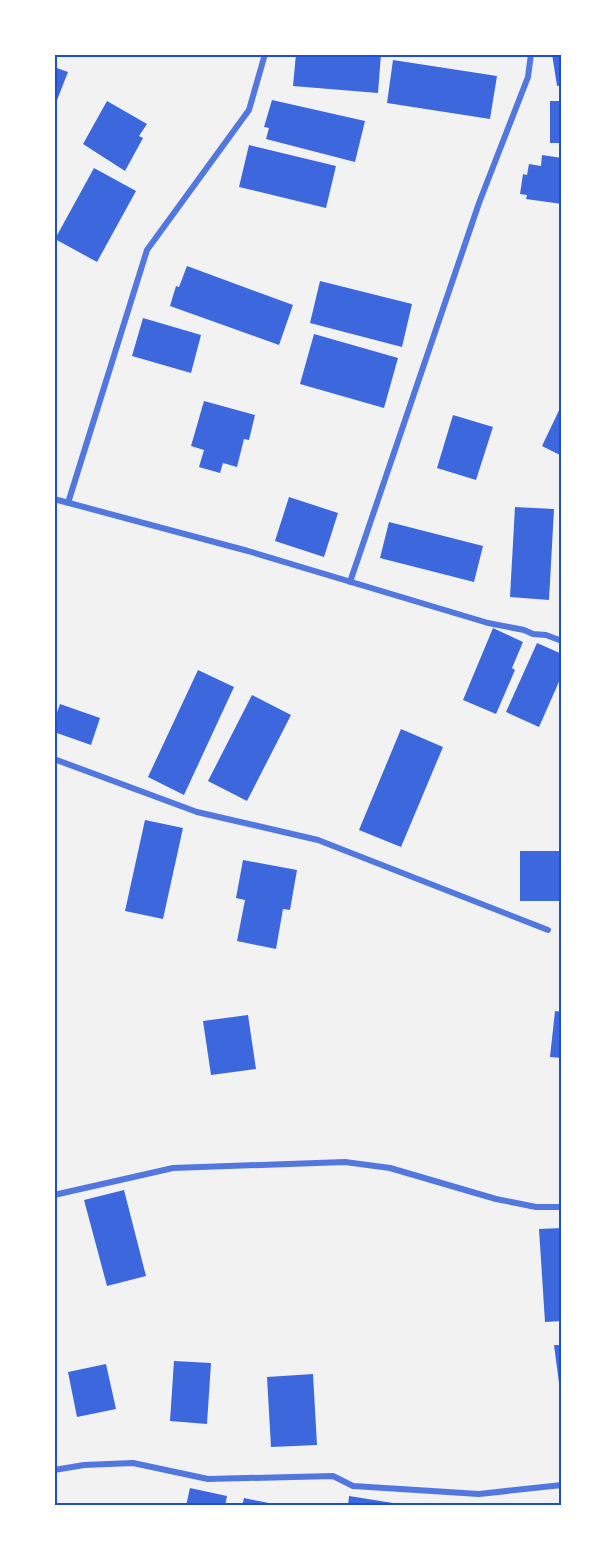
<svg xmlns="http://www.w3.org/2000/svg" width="616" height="1560" font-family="Quicksand,sans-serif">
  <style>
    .building { fill: #3d67dc }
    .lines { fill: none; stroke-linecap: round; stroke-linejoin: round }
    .minor { stroke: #5277de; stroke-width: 6 }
    .neatline { fill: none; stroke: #1d4ed8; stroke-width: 2 }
  </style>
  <rect width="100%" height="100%" fill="#f2f2f2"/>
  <g class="building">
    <polygon points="296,54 381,54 378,93 293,86"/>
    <polygon points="552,54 562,54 562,85 557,86"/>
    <polygon points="393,60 497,76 490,119 387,103"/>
    <polygon points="54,67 68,72 54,108"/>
    <polygon points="272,100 365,121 355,162 266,139 269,128 264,127"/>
    <polygon points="107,101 147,124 139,136 143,138 125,171 83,144"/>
    <rect x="550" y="101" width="12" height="42"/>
    <polygon points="249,145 336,166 326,208 239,187"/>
    <polygon points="542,155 562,158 562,204 526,199 527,195 520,194 523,174 527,175 529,164 541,166"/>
    <polygon points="94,168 136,191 97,262 55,239"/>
    <polygon points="187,266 293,305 279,345 170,306 176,286 179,287"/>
    <polygon points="320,281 412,304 402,347 310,323"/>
    <polygon points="143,318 201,335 191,373 132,356"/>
    <polygon points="314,334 398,358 384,408 300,384"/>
    <polygon points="204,401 255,415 249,440 244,439 237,467 223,463 220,473 199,467 204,450 191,446"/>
    <polygon points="562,404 562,456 542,446"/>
    <polygon points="453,415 493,427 476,480 437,468"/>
    <polygon points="289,497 338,513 324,557 275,541"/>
    <polygon points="515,507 554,509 549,600 510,597"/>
    <polygon points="389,522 483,546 474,582 380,558"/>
    <polygon points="493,628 523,642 512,668 515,670 496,714 463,700"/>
    <polygon points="537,643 562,654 562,675 539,727 506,712"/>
    <polygon points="198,670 234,687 184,795 148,777"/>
    <polygon points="252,695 291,715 247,801 208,781"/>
    <polygon points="60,704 100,718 91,745 54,732 54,721"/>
    <polygon points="401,729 443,747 401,847 359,830"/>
    <polygon points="145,820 183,828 163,919 125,911"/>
    <rect x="520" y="851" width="42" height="50"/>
    <polygon points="243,860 297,870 290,910 283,909 276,949 237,941 245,900 236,898"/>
    <polygon points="555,1011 562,1012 562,1058 550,1057"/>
    <polygon points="248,1015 256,1069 211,1075 203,1021"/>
    <polygon points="124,1190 146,1276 107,1286 84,1200"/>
    <polygon points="562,1228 562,1321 545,1322 539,1229"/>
    <polygon points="554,1345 562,1345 562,1398 561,1398"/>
    <polygon points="174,1361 211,1363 207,1424 170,1421"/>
    <polygon points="106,1364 116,1409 77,1417 68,1372"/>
    <polygon points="313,1374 317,1445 271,1447 267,1377"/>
    <polygon points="190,1488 227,1496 225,1506 186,1506"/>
    <polygon points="349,1496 393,1503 393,1506 348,1506"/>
    <polygon points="244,1498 278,1505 278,1506 242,1506"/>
  </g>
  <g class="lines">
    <g class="minor">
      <polyline points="54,499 248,551 488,623 524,630 533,634 546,635 562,641"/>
      <polyline points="68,503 147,250 249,110 265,54"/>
      <polyline points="350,582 479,203 528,77 531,54"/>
      <polyline points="54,759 197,812 318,840 548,930"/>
      <polyline points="54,1195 173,1168 345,1162 390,1168 496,1199 536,1207 562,1207"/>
      <polyline points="54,1470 84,1465 133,1463 208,1479 333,1476 353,1486 479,1494 562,1485"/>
    </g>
  </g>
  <rect width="616" height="1560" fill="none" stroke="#ffffff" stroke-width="111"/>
  <rect x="56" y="56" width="504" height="1448" class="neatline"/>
</svg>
